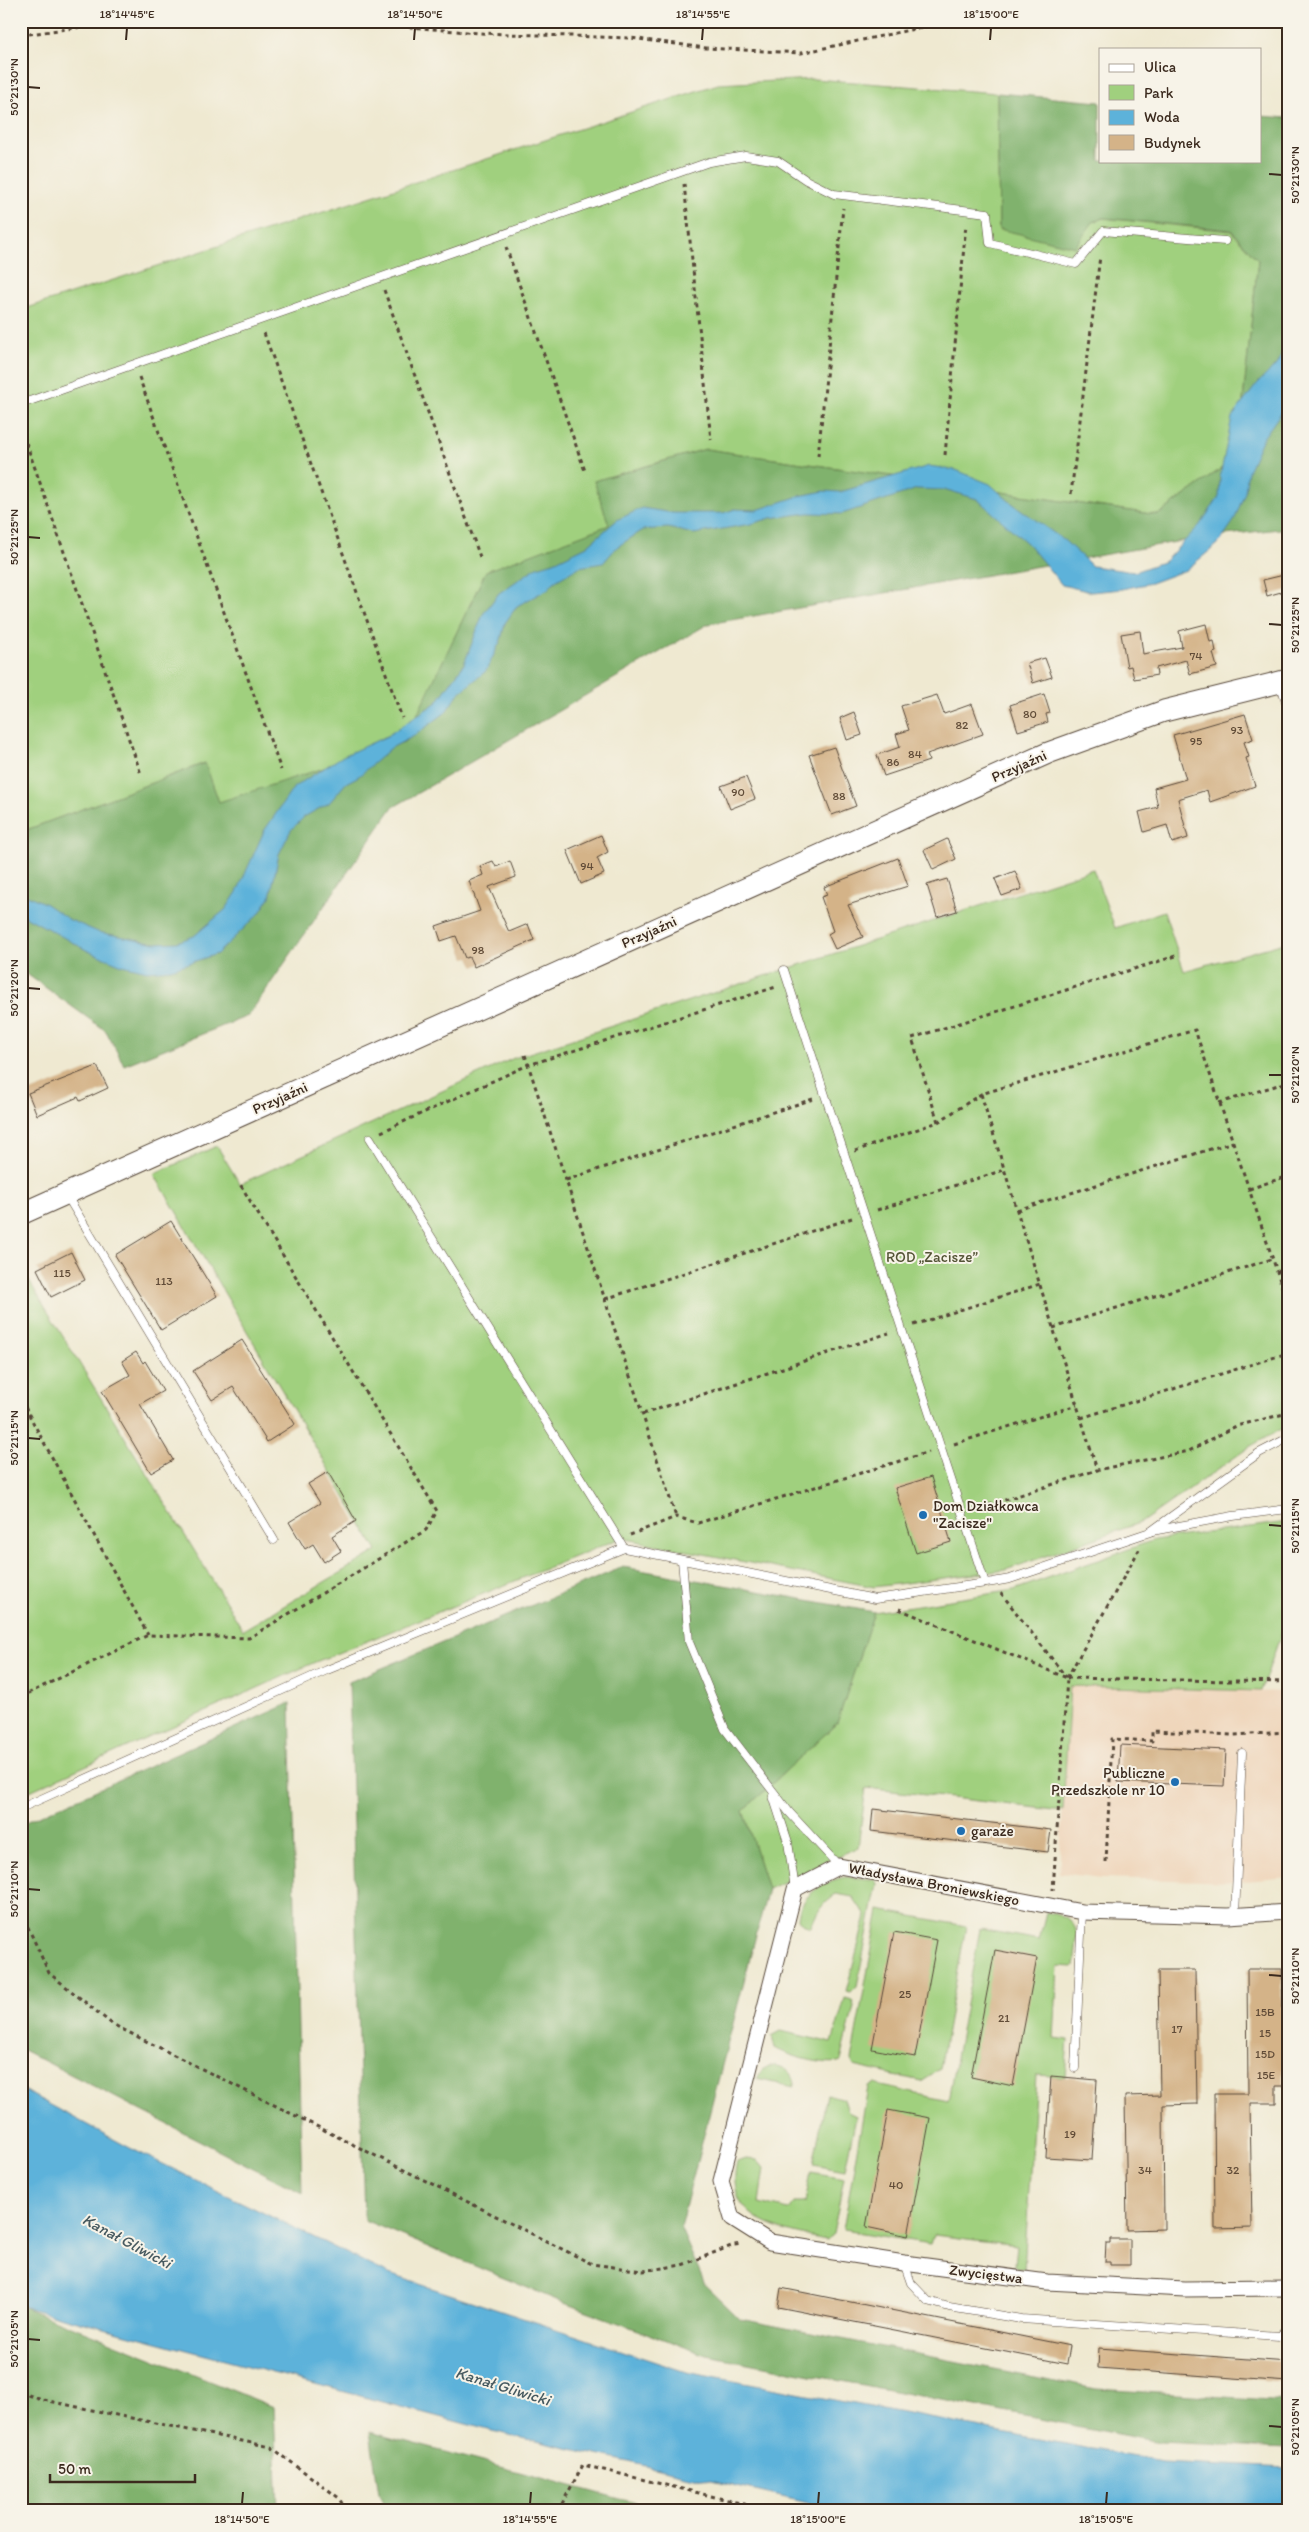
<svg xmlns="http://www.w3.org/2000/svg" width="1309" height="2532" font-family="Itim,sans-serif">
  <style>
    .built { fill: #efd6bb }
    .green { fill: #a0d07e; stroke: #6e7d4e }
    .forest { fill: #80b26d; stroke: #5e6e46 }
    .water { fill: #5db2da; stroke: #4c6e7c }
    .building { fill: #d4b388 }
    .lines { fill: none; stroke-linecap: round; stroke-linejoin: round }
    .service-casing { stroke: #564739; stroke-width: 9 }
    .minor-casing { stroke: #564739; stroke-width: 17 }
    .secondary-casing { stroke: #564739; stroke-width: 23 }
    .path { stroke: #564739; stroke-width: 3; stroke-dasharray: 4 4; stroke-linecap: butt }
    .service { stroke: #fff; stroke-width: 8 }
    .minor { stroke: #fff; stroke-width: 15 }
    .secondary { stroke: #fff; stroke-width: 21 }
    .ticks { fill: none; stroke: #3b2a1e; stroke-width: 2 }
    .poi-dot { fill: #1f6fb2; stroke: #f7f3e8; stroke-width: 2 }
    .labels { text-anchor: middle; dominant-baseline: central; stroke-width: 4; stroke-linejoin: round; paint-order: stroke }
    .number-label { font-size: 12px; fill: #614c38 }
    .street-label { font-size: 15px; fill: #3b2a1e; stroke: #f7f3e8 }
    .park-label { font-size: 15px; fill: #545436; stroke: #f7f3e8 }
    .poi-label { font-size: 15px; fill: #3b2a1e; stroke: #f7f3e8; text-anchor: start }
    .water-label { font-size: 16px; font-style: italic; fill: #475a60; stroke: #f7f3e8 }
    .neatline { fill: none; stroke: #3b2a1e; stroke-width: 2 }
    .ticks-label { font-size: 12px; text-anchor: middle; fill: #3b2a1e }
  </style>
  <rect width="100%" height="100%" fill="#f7f3e8"/>
  <filter id="ink" filterUnits="userSpaceOnUse"><feTurbulence type="fractalNoise" baseFrequency=".02" numOctaves="2"/><feDisplacementMap in="SourceGraphic" scale="10" xChannelSelector="R" yChannelSelector="G"/><feConvolveMatrix kernelMatrix="1 2 1 2 8 2 1 2 1" color-interpolation-filters="sRGB"/></filter>
  <filter id="wash" filterUnits="userSpaceOnUse"><feTurbulence type="fractalNoise" baseFrequency=".0096" numOctaves="4" result="noise"/><feDisplacementMap in="SourceGraphic" scale="20" xChannelSelector="R" yChannelSelector="G"/><feGaussianBlur stdDeviation="1.12" result="paint"/><feColorMatrix in="noise" values="0 0 0 0 0 0 0 0 0 0 0 0 0 0 0 0 0 1.4 0 .05"/><feComposite in="paint" operator="in"/></filter>
  <g filter="url(#wash)">
    <rect width="100%" height="100%" fill="#efe9d1"/>
    <polygon class="built" points="1070,1686 1288,1692 1288,1773 1283,1775 1288,1791 1288,1877 1236,1882 1103,1878 1059,1873"/>
    <g class="green">
      <polygon points="814,79 997,93 999,230 1093,222 1103,218 1231,231 1258,260 1237,457 1158,515 706,449 594,481 610,525 486,571 405,742 219,803 205,763 21,832 21,310 718,84"/>
      <polygon points="1093,869 1115,928 1164,911 1184,971 1288,942 1288,1425 1251,1446 1142,1522 1006,1570 874,1587 621,1538 313,1663 21,1795 21,1268 243,1630 377,1551 154,1174 217,1146 240,1184 514,1058"/>
      <polygon points="1288,1522 1288,1614 1261,1691 1070,1686 1063,1811 866,1788 858,1847 768,1889 743,1811 837,1723 874,1612 1014,1590 1154,1540"/>
      <path d="M846,1877L871,1879L875,1880L877,1884L857,1986L851,1992L846,1991L866,1916L853,1897L836,1894C823,1902 816,1913 811,1927L802,1924L798,1919C799,1896 825,1880 846,1877Z"/>
      <polygon points="879,1910 966,1926 940,2069 921,2081 854,2066 851,2060"/>
      <path d="M1046,1912C1085,1920 1077,1933 1074,1967L1058,1966L1054,2038L1068,2040L1065,2077L1036,2075L1024,2270L1017,2268L1015,2265L1017,2245L934,2235L931,2244L843,2230L868,2087L873,2084L948,2101L980,1929L1039,1940Z"/>
      <path d="M845,1998L852,2000L854,2006L841,2061C827,2067 788,2056 775,2048L772,2036L781,2031L832,2043Z"/>
      <path d="M769,2066C783,2064 795,2073 794,2087L757,2079L762,2070Z"/>
      <polygon points="827,2094 844,2099 848,2112 856,2116 845,2170 813,2164"/>
      <path d="M745,2159L757,2160L764,2168L759,2203L789,2210L794,2203H805L811,2172L844,2178L833,2234L826,2240C782,2231 723,2221 737,2162Z"/>
    </g>
    <g class="forest">
      <polygon points="997,93 1100,102 1100,161 1260,161 1260,116 1288,118 1288,528 1199,538 708,624 392,808 248,1016 124,1065 106,1031 21,970 21,832 205,763 219,802 404,742 486,571 609,525 594,481 706,449 1158,515 1237,457 1258,260 1231,230 1103,218 1093,222 1075,247 999,229"/>
      <polygon points="623,1567 874,1612 837,1723 743,1811 768,1889 680,2227 705,2285 740,2319 1096,2389 1288,2401 1288,2448 1159,2442 707,2355 564,2303 364,2220 349,1682"/>
      <polygon points="290,1703 302,2193 21,2049 21,1824"/>
      <polygon points="21,2306 274,2407 278,2511 21,2511"/>
      <polygon points="370,2432 665,2511 388,2511 379,2494"/>
    </g>
    <g class="water">
      <polygon points="1288,332 1288,403 1263,438 1248,471 1245,492 1234,521 1218,544 1186,570 1151,583 1122,589 1091,592 1062,585 1028,544 977,499 947,490 917,489 842,514 809,513 771,518 751,524 694,534 668,528 643,530 617,547 603,563 579,567 554,582 548,589 517,606 505,623 501,640 486,671 458,694 445,713 414,736 391,748 359,776 346,783 329,803 304,817 291,830 279,854 270,897 259,914 217,954 171,969 147,971 122,965 88,951 21,914 21,892 46,904 68,919 98,932 156,943 177,942 194,936 226,909 237,892 264,831 294,787 343,756 387,736 437,702 464,664 483,614 499,593 537,567 554,562 587,546 617,520 642,508 673,513 723,513 735,509 757,510 799,496 824,491 840,492 929,466 956,470 990,484 1009,501 1065,541 1092,566 1134,572 1165,561 1199,526 1219,497 1220,477 1232,417 1257,384 1279,362"/>
      <polygon points="21,2089 130,2148 389,2274 686,2372 1161,2462 1288,2468 1288,2511 843,2511 496,2432 21,2306"/>
    </g>
    <g id="blocks">
      <g class="building">
        <polygon points="1288,574 1288,590 1267,596 1263,580"/>
        <polygon points="1206,624 1210,642 1214,641 1216,652 1213,653 1217,667 1190,674 1186,660 1156,668 1157,675 1134,679 1131,666 1127,667 1121,634 1140,631 1143,654 1182,647 1179,631"/>
        <polygon points="1045,658 1052,677 1033,683 1027,663"/>
        <polygon points="1044,694 1050,713 1046,714 1048,722 1018,731 1010,705"/>
        <polygon points="937,695 944,714 972,704 983,734 927,754 929,761 884,776 877,755 900,747 896,734 909,730 901,706"/>
        <polygon points="854,712 862,735 847,740 840,718"/>
        <polygon points="1245,714 1253,739 1244,742 1249,757 1246,758 1255,786 1210,802 1207,790 1178,799 1188,838 1172,843 1167,825 1144,832 1139,812 1158,807 1154,788 1186,779 1173,735"/>
        <polygon points="834,747 856,806 832,815 809,755"/>
        <polygon points="746,777 755,799 730,809 721,786"/>
        <polygon points="601,835 608,852 597,858 604,874 581,884 567,850"/>
        <polygon points="947,839 956,859 933,870 924,850"/>
        <polygon points="898,858 908,886 848,905 863,937 835,949 828,934 833,931 821,897 827,895 824,887"/>
        <polygon points="493,861 496,867 510,861 516,877 489,887 509,932 528,924 534,940 474,967 469,957 465,958 456,936 441,941 436,926 480,911 469,881 483,875 480,866"/>
        <polygon points="1015,871 1022,889 1002,896 995,879"/>
        <polygon points="947,879 957,911 937,917 927,885"/>
        <polygon points="97,1066 108,1088 80,1101 78,1097 37,1115 28,1093"/>
        <polygon points="171,1221 217,1296 161,1330 115,1255"/>
        <polygon points="71,1252 85,1280 51,1297 37,1269"/>
        <polygon points="242,1340 295,1424 267,1442 233,1387 212,1400 193,1371"/>
        <polygon points="136,1352 143,1363 145,1361 163,1391 140,1404 173,1460 151,1473 102,1391 130,1375 122,1361"/>
        <polygon points="328,1472 356,1521 332,1536 341,1551 324,1562 313,1544 305,1549 289,1522 320,1503 308,1484"/>
        <polygon points="931,1477 951,1542 916,1553 895,1488"/>
        <polygon points="1120,1745 1226,1750 1224,1786 1118,1782"/>
        <polygon points="873,1809 1051,1830 1048,1852 871,1831"/>
        <polygon points="894,1932 937,1940 915,2057 872,2049"/>
        <polygon points="995,1950 1037,1958 1013,2086 971,2077"/>
        <polygon points="1247,1969 1282,1969 1284,2086 1276,2086 1276,2103 1250,2103 1252,2228 1215,2229 1214,2094 1248,2094"/>
        <polygon points="1158,1970 1195,1970 1197,2104 1163,2105 1164,2229 1127,2230 1125,2096 1160,2095"/>
        <polygon points="1051,2076 1097,2080 1092,2160 1046,2157"/>
        <polygon points="888,2110 930,2118 908,2236 866,2227"/>
        <polygon points="1110,2239 1130,2239 1130,2265 1110,2265 1110,2262 1105,2262 1106,2243 1110,2243"/>
        <polygon points="781,2288 1070,2346 1067,2364 778,2307"/>
        <polygon points="1099,2348 1288,2362 1288,2382 1098,2368"/>
      </g>
    </g>
  </g>
  <g filter="url(#ink)">
    <use href="#blocks" fill-opacity="0" stroke="#564739" stroke-width="1"/>
    <g class="lines">
      <g class="service-casing">
        <g id="service">
          <polyline points="21,404 709,162 746,156 778,161 806,180 834,194 987,213 990,243 1076,264 1103,231 1225,241"/>
          <polyline points="1280,683 1288,707"/>
          <polyline points="784,970 985,1583"/>
          <polyline points="370,1138 624,1548"/>
          <polyline points="67,1196 274,1540"/>
          <polyline points="1152,1531 1233,1516 1288,1509"/>
          <polyline points="682,1560 689,1642 725,1729 789,1812 839,1866"/>
          <polyline points="773,1796 788,1842 795,1889"/>
          <polyline points="21,1808 327,1670 624,1548 875,1599 993,1582 1010,1579 1150,1532 1259,1453 1288,1438"/>
          <polyline points="1235,1916 1242,1753"/>
          <polyline points="1075,2068 1082,1912"/>
          <polyline points="904,2263 911,2283 928,2301 949,2307 1021,2319 1279,2336 1288,2327"/>
        </g>
      </g>
      <g class="minor-casing">
        <polyline id="minor" points="1288,1912 1228,1916 1082,1912 839,1866 795,1889 721,2181 732,2218 770,2242 904,2263 1047,2282 1185,2289 1288,2288"/>
      </g>
      <g class="secondary-casing">
        <polyline id="secondary" points="21,1214 1048,753 1164,711 1288,680"/>
      </g>
      <g class="path">
        <polyline points="305,21 353,22 478,33 630,38 706,48 801,53 952,21"/>
        <polyline points="21,35 128,21"/>
        <polyline points="684,184 711,440"/>
        <polyline points="506,247 585,471"/>
        <polyline points="384,290 480,557"/>
        <polyline points="264,333 402,718"/>
        <polyline points="139,377 281,770"/>
        <polyline points="21,428 141,774"/>
        <polyline points="945,455 966,224"/>
        <polyline points="818,456 843,208"/>
        <polyline points="1071,494 1100,256"/>
        <polyline points="525,1055 676,1517"/>
        <polyline points="981,1094 1097,1470 1189,1451 1236,1426 1288,1413"/>
        <polyline points="1219,1103 1288,1082"/>
        <polyline points="938,1122 912,1038 1179,955"/>
        <polyline points="381,1132 528,1065 776,987"/>
        <polyline points="855,1151 938,1122 981,1094 1195,1030 1288,1304"/>
        <polyline points="566,1180 813,1099"/>
        <polyline points="1249,1189 1288,1176"/>
        <polyline points="877,1210 1004,1170"/>
        <polyline points="1017,1210 1233,1142"/>
        <polyline points="1277,1272 1288,1268"/>
        <polyline points="605,1299 852,1218"/>
        <polyline points="914,1325 1040,1284"/>
        <polyline points="1053,1328 1272,1259"/>
        <polyline points="21,1400 148,1635"/>
        <polyline points="643,1414 889,1333"/>
        <polyline points="1081,1418 1288,1353"/>
        <polyline points="954,1444 1077,1405"/>
        <polyline points="974,1510 1097,1470"/>
        <polyline points="630,1535 676,1517 698,1523 929,1452"/>
        <polyline points="1001,1593 1066,1677"/>
        <polyline points="899,1609 1067,1678 1053,1890"/>
        <polyline points="1067,1678 1288,1682"/>
        <polyline points="1067,1678 1139,1550"/>
        <polyline points="21,1697 148,1635 249,1638 426,1530 437,1511 240,1184"/>
        <polyline points="1106,1862 1112,1739 1152,1741 1152,1731 1233,1735 1288,1732"/>
        <polyline points="21,1912 49,1973 112,2024 592,2264 643,2271 682,2265 734,2245 742,2244"/>
        <polyline points="21,2392 39,2399 271,2447 339,2498 346,2511"/>
        <polyline points="558,2511 583,2465 773,2511"/>
      </g>
      <use href="#service" class="service"/>
      <use href="#minor" class="minor"/>
      <use href="#secondary" class="secondary"/>
    </g>
  </g>
  <path class="ticks" d="M126,40L127,28M414,40L415,28M702,40L703,28M990,40L991,28M28,87L40,88M1269,174L1282,175M28,537L40,538M1269,624L1282,625M28,988L40,989M1269,1075H1282M28,1438L40,1439M1269,1525L1282,1526M28,1889L40,1890M1269,1975L1282,1976M28,2339L40,2340M1269,2426L1282,2427M242,2504L243,2492M530,2504L531,2492M818,2504L819,2492M1106,2504L1107,2492"/>
  <g class="poi-dot">
    <circle cx="923" cy="1515" r="5"/>
    <circle cx="1175" cy="1782" r="5"/>
    <circle cx="961" cy="1831" r="5"/>
  </g>
  <g class="labels">
    <g class="number-label">
      <text x="1196" y="656">74</text>
      <text x="1030" y="714">80</text>
      <text x="962" y="725">82</text>
      <text x="1237" y="730">93</text>
      <text x="1196" y="741">95</text>
      <text x="915" y="754">84</text>
      <text x="893" y="762">86</text>
      <text x="738" y="792">90</text>
      <text x="839" y="796">88</text>
      <text x="587" y="866">94</text>
      <text x="478" y="950">98</text>
      <text x="62" y="1273">115</text>
      <text x="164" y="1281">113</text>
      <text x="905" y="1994">25</text>
      <text x="1265" y="2012">15B</text>
      <text x="1004" y="2018">21</text>
      <text x="1177" y="2029">17</text>
      <text x="1265" y="2033">15</text>
      <text x="1265" y="2054">15D</text>
      <text x="1266" y="2075">15E</text>
      <text x="1070" y="2134">19</text>
      <text x="1145" y="2170">34</text>
      <text x="1233" y="2170">32</text>
      <text x="896" y="2185">40</text>
    </g>
    <g class="street-label">
      <text transform="translate(1019 766) rotate(-24)">Przyjaźni</text>
      <text transform="translate(649 932) rotate(-24)">Przyjaźni</text>
      <text transform="translate(280 1098) rotate(-24)">Przyjaźni</text>
      <text transform="translate(934 1884) rotate(11)">Władysława Broniewskiego</text>
      <text transform="translate(986 2274) rotate(7)">Zwycięstwa</text>
    </g>
    <g class="park-label">
      <text x="932" y="1257">ROD „Zacisze”</text>
    </g>
    <g class="poi-label">
      <text x="933" y="1506">Dom Działkowca<tspan x="933" dy="17">"Zacisze"</tspan></text>
      <text x="1165" y="1773" text-anchor="end">Publiczne<tspan x="1165" dy="17">Przedszkole nr 10</tspan></text>
      <text x="971" y="1831">garaże</text>
    </g>
    <g class="water-label">
      <text transform="translate(127 2241) rotate(28)">Kanał Gliwicki</text>
      <text transform="translate(503 2386) rotate(17)">Kanał Gliwicki</text>
    </g>
  </g>
  <rect width="1309" height="2532" fill="none" stroke="#f7f3e8" stroke-width="55"/>
  <rect x="1099" y="48" width="162" height="115" fill="#f7f3e8" stroke="#aca397"/>
  <rect x="1109" y="64" width="25" height="8" fill="#ffffff" stroke="#aca397"/>
  <text x="1144" y="72" font-size="15" fill="#3b2a1e">Ulica</text>
  <rect x="1109" y="85" width="25" height="15" fill="#a0d07e" stroke="#aca397"/>
  <text x="1144" y="98" font-size="15" fill="#3b2a1e">Park</text>
  <rect x="1109" y="110" width="25" height="15" fill="#5db2da" stroke="#aca397"/>
  <text x="1144" y="122" font-size="15" fill="#3b2a1e">Woda</text>
  <rect x="1109" y="135" width="25" height="15" fill="#d4b388" stroke="#aca397"/>
  <text x="1144" y="148" font-size="15" fill="#3b2a1e">Budynek</text>
  <path d="M50 2474v8h145v-8" fill="none" stroke="#3b2a1e" stroke-width="2.5"/>
  <text x="58" y="2474" font-size="15" fill="#3b2a1e" stroke="#f7f3e8" stroke-width="4" paint-order="stroke">50 m</text>
  <rect x="28" y="28" width="1254" height="2476" class="neatline"/>
  <g class="ticks-label">
    <text x="127" y="18">18°14'45"E</text>
    <text x="415" y="18">18°14'50"E</text>
    <text x="703" y="18">18°14'55"E</text>
    <text x="991" y="18">18°15'00"E</text>
    <text transform="translate(14 87) rotate(-90)" y="4">50°21'30"N</text>
    <text transform="translate(1295 175) rotate(-90)" y="4">50°21'30"N</text>
    <text transform="translate(14 537) rotate(-90)" y="4">50°21'25"N</text>
    <text transform="translate(1295 625) rotate(-90)" y="4">50°21'25"N</text>
    <text transform="translate(14 988) rotate(-90)" y="4">50°21'20"N</text>
    <text transform="translate(1295 1075) rotate(-90)" y="4">50°21'20"N</text>
    <text transform="translate(14 1438) rotate(-90)" y="4">50°21'15"N</text>
    <text transform="translate(1295 1526) rotate(-90)" y="4">50°21'15"N</text>
    <text transform="translate(14 1889) rotate(-90)" y="4">50°21'10"N</text>
    <text transform="translate(1295 1976) rotate(-90)" y="4">50°21'10"N</text>
    <text transform="translate(14 2339) rotate(-90)" y="4">50°21'05"N</text>
    <text transform="translate(1295 2427) rotate(-90)" y="4">50°21'05"N</text>
    <text x="242" y="2523">18°14'50"E</text>
    <text x="530" y="2523">18°14'55"E</text>
    <text x="818" y="2523">18°15'00"E</text>
    <text x="1106" y="2523">18°15'05"E</text>
  </g>
</svg>
